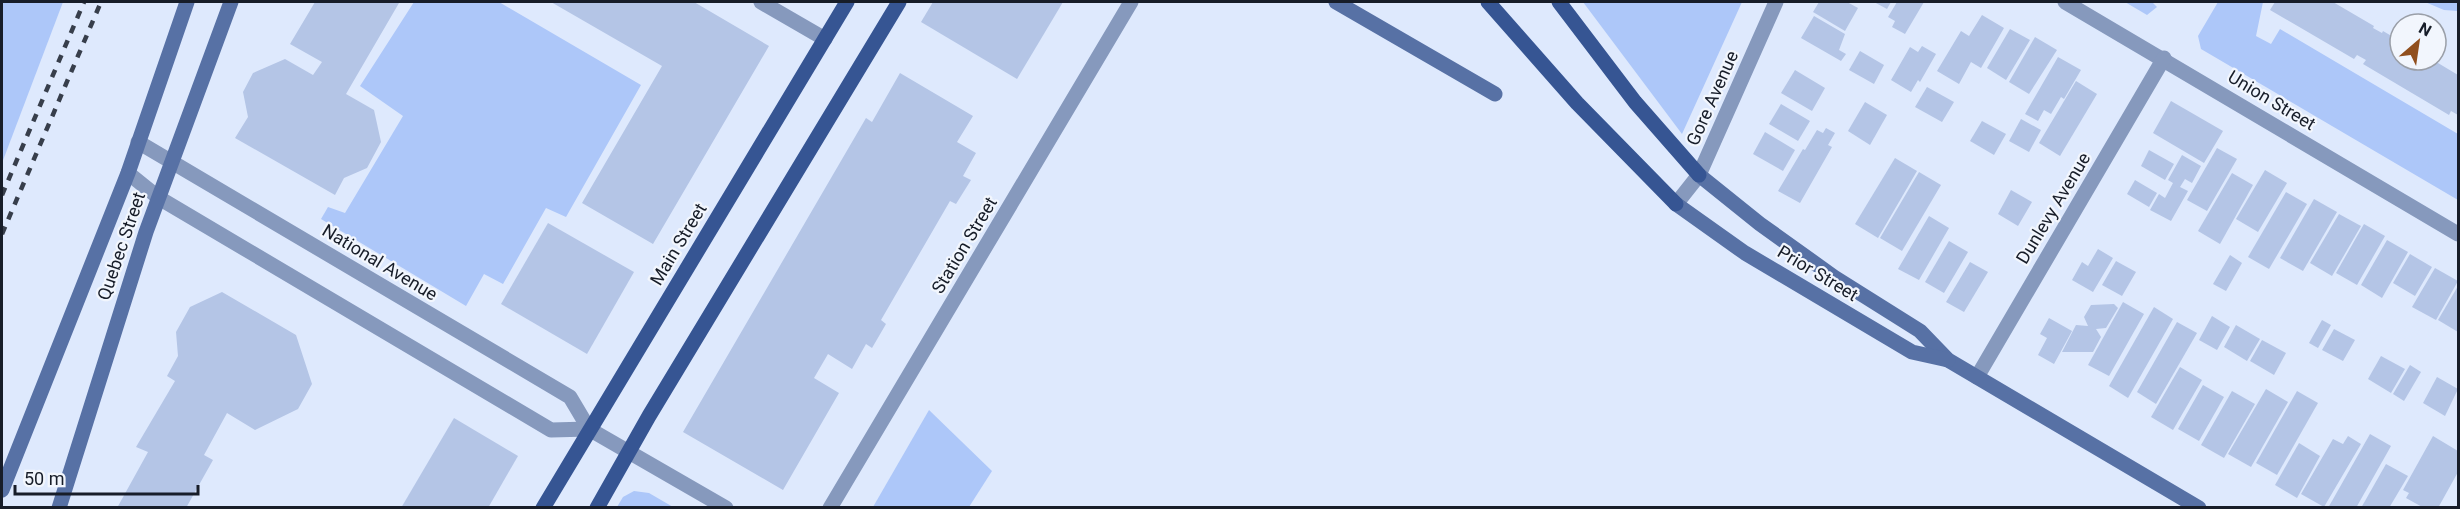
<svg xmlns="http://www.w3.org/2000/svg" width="2460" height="509" font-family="Roboto,sans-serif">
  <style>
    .green { fill: #adc7f9 }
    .building { fill: #b4c5e6 }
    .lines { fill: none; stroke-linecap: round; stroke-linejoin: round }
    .minor { stroke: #8699bd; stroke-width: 15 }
    .tertiary { stroke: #8699bd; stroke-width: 15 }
    .secondary { stroke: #5771a5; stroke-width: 15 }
    .primary { stroke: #365593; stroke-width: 15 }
    .rail { stroke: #373e4b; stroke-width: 4.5; stroke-dasharray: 8 8; stroke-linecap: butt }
    .labels { text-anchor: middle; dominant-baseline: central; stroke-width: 4.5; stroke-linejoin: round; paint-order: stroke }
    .street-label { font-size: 18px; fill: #171d29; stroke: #f2f6fd }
  </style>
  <rect width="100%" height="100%" fill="#dee9fd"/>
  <g class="green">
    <polygon points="2,2 63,2 2,163"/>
    <polygon points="414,2 499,2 641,85 566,217 546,208 503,284 484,274 466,306 321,219 328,207 345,213 403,116 360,86"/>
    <polygon points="1583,2 1742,2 1682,134"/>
    <polygon points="2125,2 2152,2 2157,7 2147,15"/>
    <polygon points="2218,2 2263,2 2256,36 2271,44 2280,29 2458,134 2458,200 2201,49 2198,36"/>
    <polygon points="2425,2 2458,2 2458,11 2444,10"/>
    <polygon points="929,410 992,471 969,507 873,507"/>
    <polygon points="634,491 649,493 673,507 617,507 623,497"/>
  </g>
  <g class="building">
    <polygon points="315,2 399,3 346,94 374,110 381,142 367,168 344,178 335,195 235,138 248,117 243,92 253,73 285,59 313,75 322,62 290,44"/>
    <polygon points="551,2 694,2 769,46 653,244 582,203 662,66"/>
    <polygon points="933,2 1063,2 1017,79 921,22"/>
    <polygon points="1819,2 1847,2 1858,8 1845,31 1813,12"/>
    <polygon points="1874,2 1891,2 1887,9"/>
    <polygon points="1897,2 1924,2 1905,34 1892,27 1895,21 1888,17"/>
    <polygon points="2275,2 2333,2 2374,26 2373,28 2382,33 2383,31 2400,41 2400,60 2433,60 2458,75 2458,115 2451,111 2449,115 2363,64 2366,60 2357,55 2354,59 2270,10"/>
    <polygon points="1982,15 2004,28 1981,68 1971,62 1959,84 1937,71 1961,31 1969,36"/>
    <polygon points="1814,16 1845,34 1839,50 1846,54 1841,61 1801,38"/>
    <polygon points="2010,29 2030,40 2006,80 1987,68"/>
    <polygon points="2035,37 2057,50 2029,94 2009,82"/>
    <polygon points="1922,46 1936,54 1920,82 1918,80 1911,92 1891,80 1910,47 1918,52"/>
    <polygon points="1860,51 1884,65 1874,84 1849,70"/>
    <polygon points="2058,57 2081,70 2064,99 2061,97 2051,114 2044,110 2038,121 2025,114"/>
    <polygon points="1795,70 1825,88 1812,111 1781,93"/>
    <polygon points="900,73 973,116 957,142 976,153 963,176 971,180 956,204 950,201 881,320 886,324 872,348 866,344 852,369 828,354 814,378 839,393 783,490 683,432 866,118 872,122"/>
    <polygon points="2076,81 2097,94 2060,156 2039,143"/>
    <polygon points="1927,87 1954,102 1942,122 1915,107"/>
    <polygon points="2171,101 2223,131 2204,163 2153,133"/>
    <polygon points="1865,102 1887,115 1870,145 1848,131"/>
    <polygon points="1781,104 1810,121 1798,141 1769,124"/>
    <polygon points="2021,119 2041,130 2029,152 2009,141"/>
    <polygon points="1982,121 2006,134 1994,155 1970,141"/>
    <polygon points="1826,128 1835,133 1828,145 1832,147 1800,203 1778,191 1803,149 1805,150 1817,130 1823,133"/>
    <polygon points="1765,132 1795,150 1783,171 1753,154"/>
    <polygon points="2217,148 2237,159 2207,211 2187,200"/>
    <polygon points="2149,150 2174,164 2165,180 2141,166"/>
    <polygon points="2182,155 2201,166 2192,183 2185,179 2180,187 2188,191 2171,221 2150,210 2159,194 2165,198 2173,183 2168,180"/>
    <polygon points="1895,158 1917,171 1878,238 1855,224"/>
    <polygon points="2265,170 2287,183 2258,232 2236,219"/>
    <polygon points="1919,172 1941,185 1902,251 1880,238"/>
    <polygon points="2232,173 2253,185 2220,244 2198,231"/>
    <polygon points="2135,180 2157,193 2149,207 2127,194"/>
    <polygon points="2011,190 2032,202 2018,226 1998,214"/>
    <polygon points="2286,192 2307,204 2269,269 2248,257"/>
    <polygon points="2314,199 2337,212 2303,271 2280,258"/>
    <polygon points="2339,214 2361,226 2332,276 2310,263"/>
    <polygon points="1929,216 1949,228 1919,280 1898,269"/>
    <polygon points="548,223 634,272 587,354 501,304"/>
    <polygon points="2364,224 2385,236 2357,285 2336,273"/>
    <polygon points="2387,240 2408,252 2382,298 2361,285"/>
    <polygon points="1949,241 1968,252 1944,293 1925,282"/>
    <polygon points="2098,249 2113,258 2093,292 2072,280 2082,262 2088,266"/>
    <polygon points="2410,254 2432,267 2415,296 2393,283"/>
    <polygon points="2230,255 2242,263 2226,291 2213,284"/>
    <polygon points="2116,261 2136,272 2122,296 2102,285"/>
    <polygon points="1970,262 1988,272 1964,312 1946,302"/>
    <polygon points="2435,268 2458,281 2436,320 2412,307"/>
    <polygon points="2458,286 2458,332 2438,320"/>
    <polygon points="222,292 296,335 312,384 298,409 255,430 227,413 204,455 213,460 186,508 117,508 148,452 136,447 175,381 167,376 178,356 176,332 190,307"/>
    <polygon points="2123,302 2144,314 2109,376 2088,365"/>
    <polygon points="2114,304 2118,308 2106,328 2096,329 2101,337 2093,352 2062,352 2076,325 2088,326 2084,317 2091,305"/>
    <polygon points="2154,307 2173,319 2128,398 2109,386"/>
    <polygon points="2212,316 2230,327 2217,350 2199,340"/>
    <polygon points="2049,318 2072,331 2054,364 2038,355 2047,338 2040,334"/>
    <polygon points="2322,320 2331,325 2318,348 2309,343"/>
    <polygon points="2177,322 2197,333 2156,404 2137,392"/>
    <polygon points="2236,325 2260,339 2247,361 2224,347"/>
    <polygon points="2334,329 2355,340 2343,361 2322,350"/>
    <polygon points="2262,340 2286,353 2274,375 2250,361"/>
    <polygon points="2381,356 2405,369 2391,393 2368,379"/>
    <polygon points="2410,365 2421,372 2404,401 2393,394"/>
    <polygon points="2180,367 2202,380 2173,430 2151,417"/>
    <polygon points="2437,377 2458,389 2445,416 2423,403"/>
    <polygon points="2203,385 2224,397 2199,441 2178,429"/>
    <polygon points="2266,389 2288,402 2251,467 2228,454"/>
    <polygon points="2232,391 2255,404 2224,458 2201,445"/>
    <polygon points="2297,391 2318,403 2277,475 2256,463"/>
    <polygon points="454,418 518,456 488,508 401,508"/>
    <polygon points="2370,434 2391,446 2356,508 2328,508"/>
    <polygon points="2348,436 2361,444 2324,507 2301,494 2333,439 2343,444"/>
    <polygon points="2433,436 2458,451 2458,472 2438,508 2424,508 2406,498 2409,493 2403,490"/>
    <polygon points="2299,443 2320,456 2297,498 2275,485"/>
    <polygon points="2386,464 2408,476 2389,508 2361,508"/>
  </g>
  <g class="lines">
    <g class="minor">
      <polyline points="761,2 825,39"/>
      <polyline points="2065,2 2458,234"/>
      <polyline points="138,142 570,397 589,429"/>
      <polyline points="128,173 159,198 551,430 589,429 726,508"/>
      <polyline points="1977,377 2164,58"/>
      <polyline points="830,508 1131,2"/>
    </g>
    <polyline class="tertiary" points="1676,204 1699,175 1776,2"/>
    <g class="secondary">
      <polyline points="1336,2 1495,94"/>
      <polyline points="1699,175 1760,224 1834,277 1920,331 1948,360 2199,508"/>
      <polyline points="1676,204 1745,253 1912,352 1948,360"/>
      <polyline points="2,490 128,173 187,2"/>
      <polyline points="59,508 146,232 231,2"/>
    </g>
    <g class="primary">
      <polyline points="1488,2 1577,103 1676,204"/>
      <polyline points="1559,2 1635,102 1699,175"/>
      <polyline points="543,508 847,2"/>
      <polyline points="597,508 649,416 899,2"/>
    </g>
    <g class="rail">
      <polyline points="2,195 84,2"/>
      <polyline points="2,234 101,2"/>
    </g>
  </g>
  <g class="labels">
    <g class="street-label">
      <text transform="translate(1712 98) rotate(-66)">Gore Avenue</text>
      <text transform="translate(2272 100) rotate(31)">Union Street</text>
      <text transform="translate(2053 208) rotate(-59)">Dunlevy Avenue</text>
      <text transform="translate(678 244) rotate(-59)">Main Street</text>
      <text transform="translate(964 245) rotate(-59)">Station Street</text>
      <text transform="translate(121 246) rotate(-71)">Quebec Street</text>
      <text transform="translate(380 262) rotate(31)">National Avenue</text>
      <text transform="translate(1818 273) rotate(31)">Prior Street</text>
    </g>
  </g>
  <rect width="2460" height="509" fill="none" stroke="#171d29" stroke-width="6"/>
  <g transform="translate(2418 42) rotate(29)"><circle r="28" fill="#f2f6fd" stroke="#9a9fa8" stroke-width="1.5"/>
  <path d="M0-4.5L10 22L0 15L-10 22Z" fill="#914f1e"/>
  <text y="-9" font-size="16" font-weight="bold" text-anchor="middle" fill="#171d29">N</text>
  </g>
  <path d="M15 485v9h183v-9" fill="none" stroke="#171d29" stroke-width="3"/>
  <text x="24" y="485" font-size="18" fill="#171d29" stroke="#f2f6fd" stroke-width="4.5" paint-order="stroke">50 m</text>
</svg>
